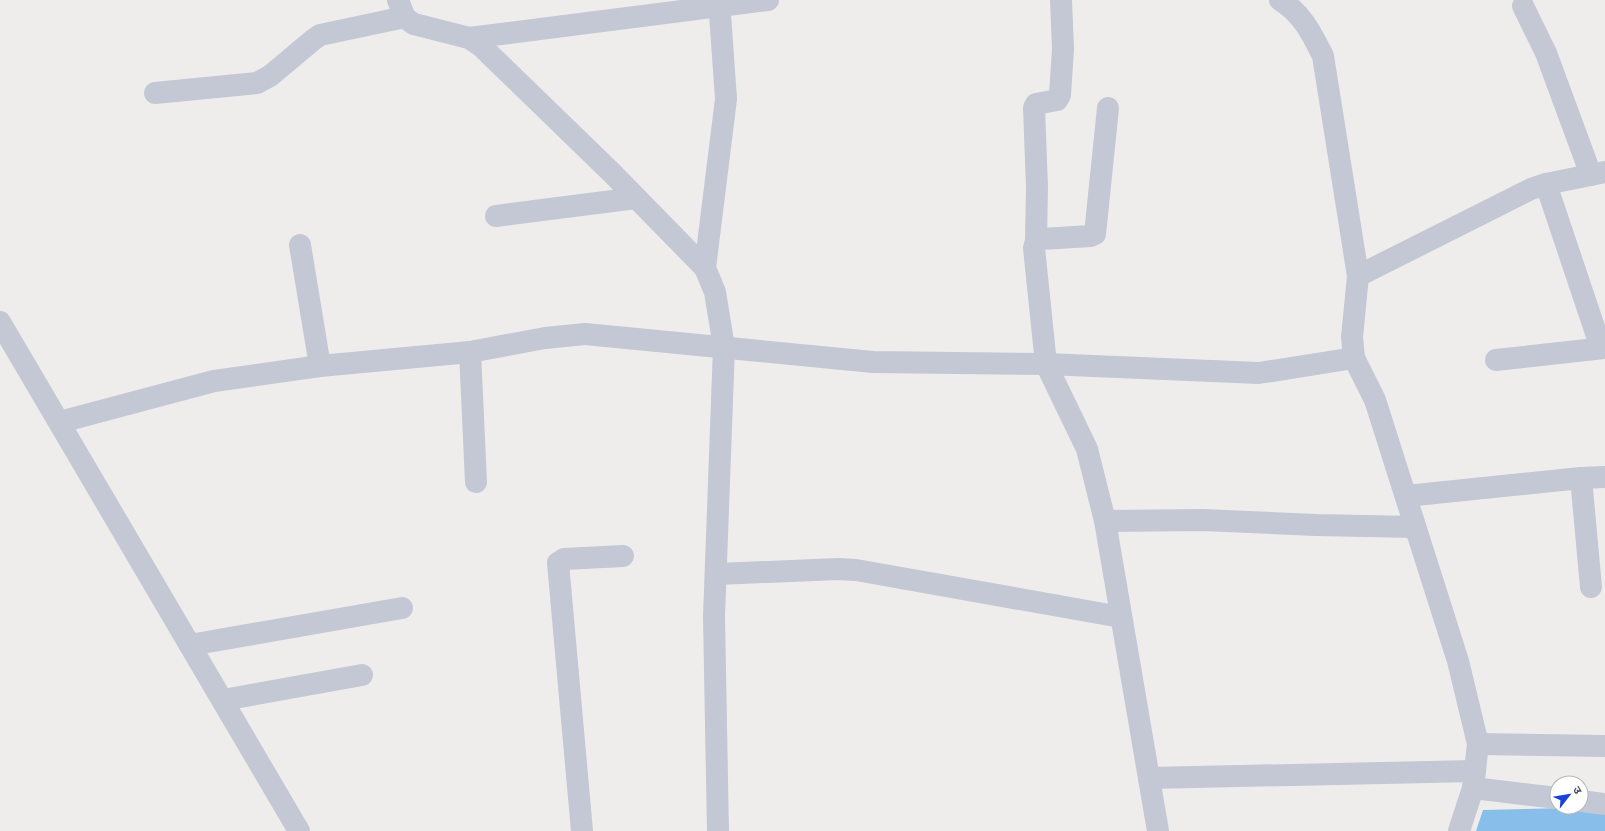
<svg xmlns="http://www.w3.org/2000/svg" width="1605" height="831" font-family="'PT Sans Narrow','Noto Sans Devanagari',sans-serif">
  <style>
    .water { fill: #87beea }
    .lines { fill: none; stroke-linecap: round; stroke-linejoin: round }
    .minor { stroke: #c3c8d4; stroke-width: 22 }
    .tertiary { stroke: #c3c8d4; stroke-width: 22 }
  </style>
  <rect width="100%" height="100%" fill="#efedec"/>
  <polygon class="water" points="1605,807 1605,831 1476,831 1483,810"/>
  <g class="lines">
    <g class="minor">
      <polyline points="398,0 405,18 414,24 469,38 481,46 612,173 705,268"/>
      <path d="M1280,0C1302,13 1312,34 1323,56L1358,276L1352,337L1354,358L1375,400L1458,661L1478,744L1473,788"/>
      <polyline points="1523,6 1546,53 1591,175"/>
      <polyline points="469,38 768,0"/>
      <polyline points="155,93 257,83 270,76 313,40 320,35 405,17"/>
      <polyline points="1108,108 1095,234 1091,236 1041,239 1036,241 1034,248 1046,364 1087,449 1105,521 1158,831"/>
      <polyline points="1546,184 1601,348"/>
      <polyline points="496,216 636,198"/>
      <polyline points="1036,241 1037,187 1034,108 1036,104 1057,100 1060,95 1063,49 1061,0"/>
      <polyline points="300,245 320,366"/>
      <polyline points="1358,276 1531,189 1546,184 1605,172"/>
      <polyline points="470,352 476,482"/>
      <polyline points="1496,360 1605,348"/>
      <polyline points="60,422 214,381 320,366 470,352 545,338 585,334 873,362 1046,364 1259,373 1354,358"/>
      <polyline points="1581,478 1591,587"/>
      <polyline points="1406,496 1581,478 1605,477"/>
      <polyline points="1105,521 1203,520 1316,525 1415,527"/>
      <polyline points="717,574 838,569 856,570 1121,617"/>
      <polyline points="190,645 402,608"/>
      <polyline points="223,700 362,675"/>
      <polyline points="1478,744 1605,746"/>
      <polyline points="1149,778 1475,771"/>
      <polyline points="1581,801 1605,804"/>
      <polyline points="582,831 558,563 564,559 623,556"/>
      <polyline points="718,831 714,617 724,347 715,292 705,268 726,99 719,0"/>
      <polyline points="1459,831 1473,788 1557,798"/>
    </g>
    <polyline class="tertiary" points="0,322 299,831"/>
  </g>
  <g transform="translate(1569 795) rotate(59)"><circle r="19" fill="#ffffff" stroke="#b5b7bd"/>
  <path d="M0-3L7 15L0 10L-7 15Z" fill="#1b41db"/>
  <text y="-6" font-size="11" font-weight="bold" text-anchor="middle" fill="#454b59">उ</text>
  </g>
</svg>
